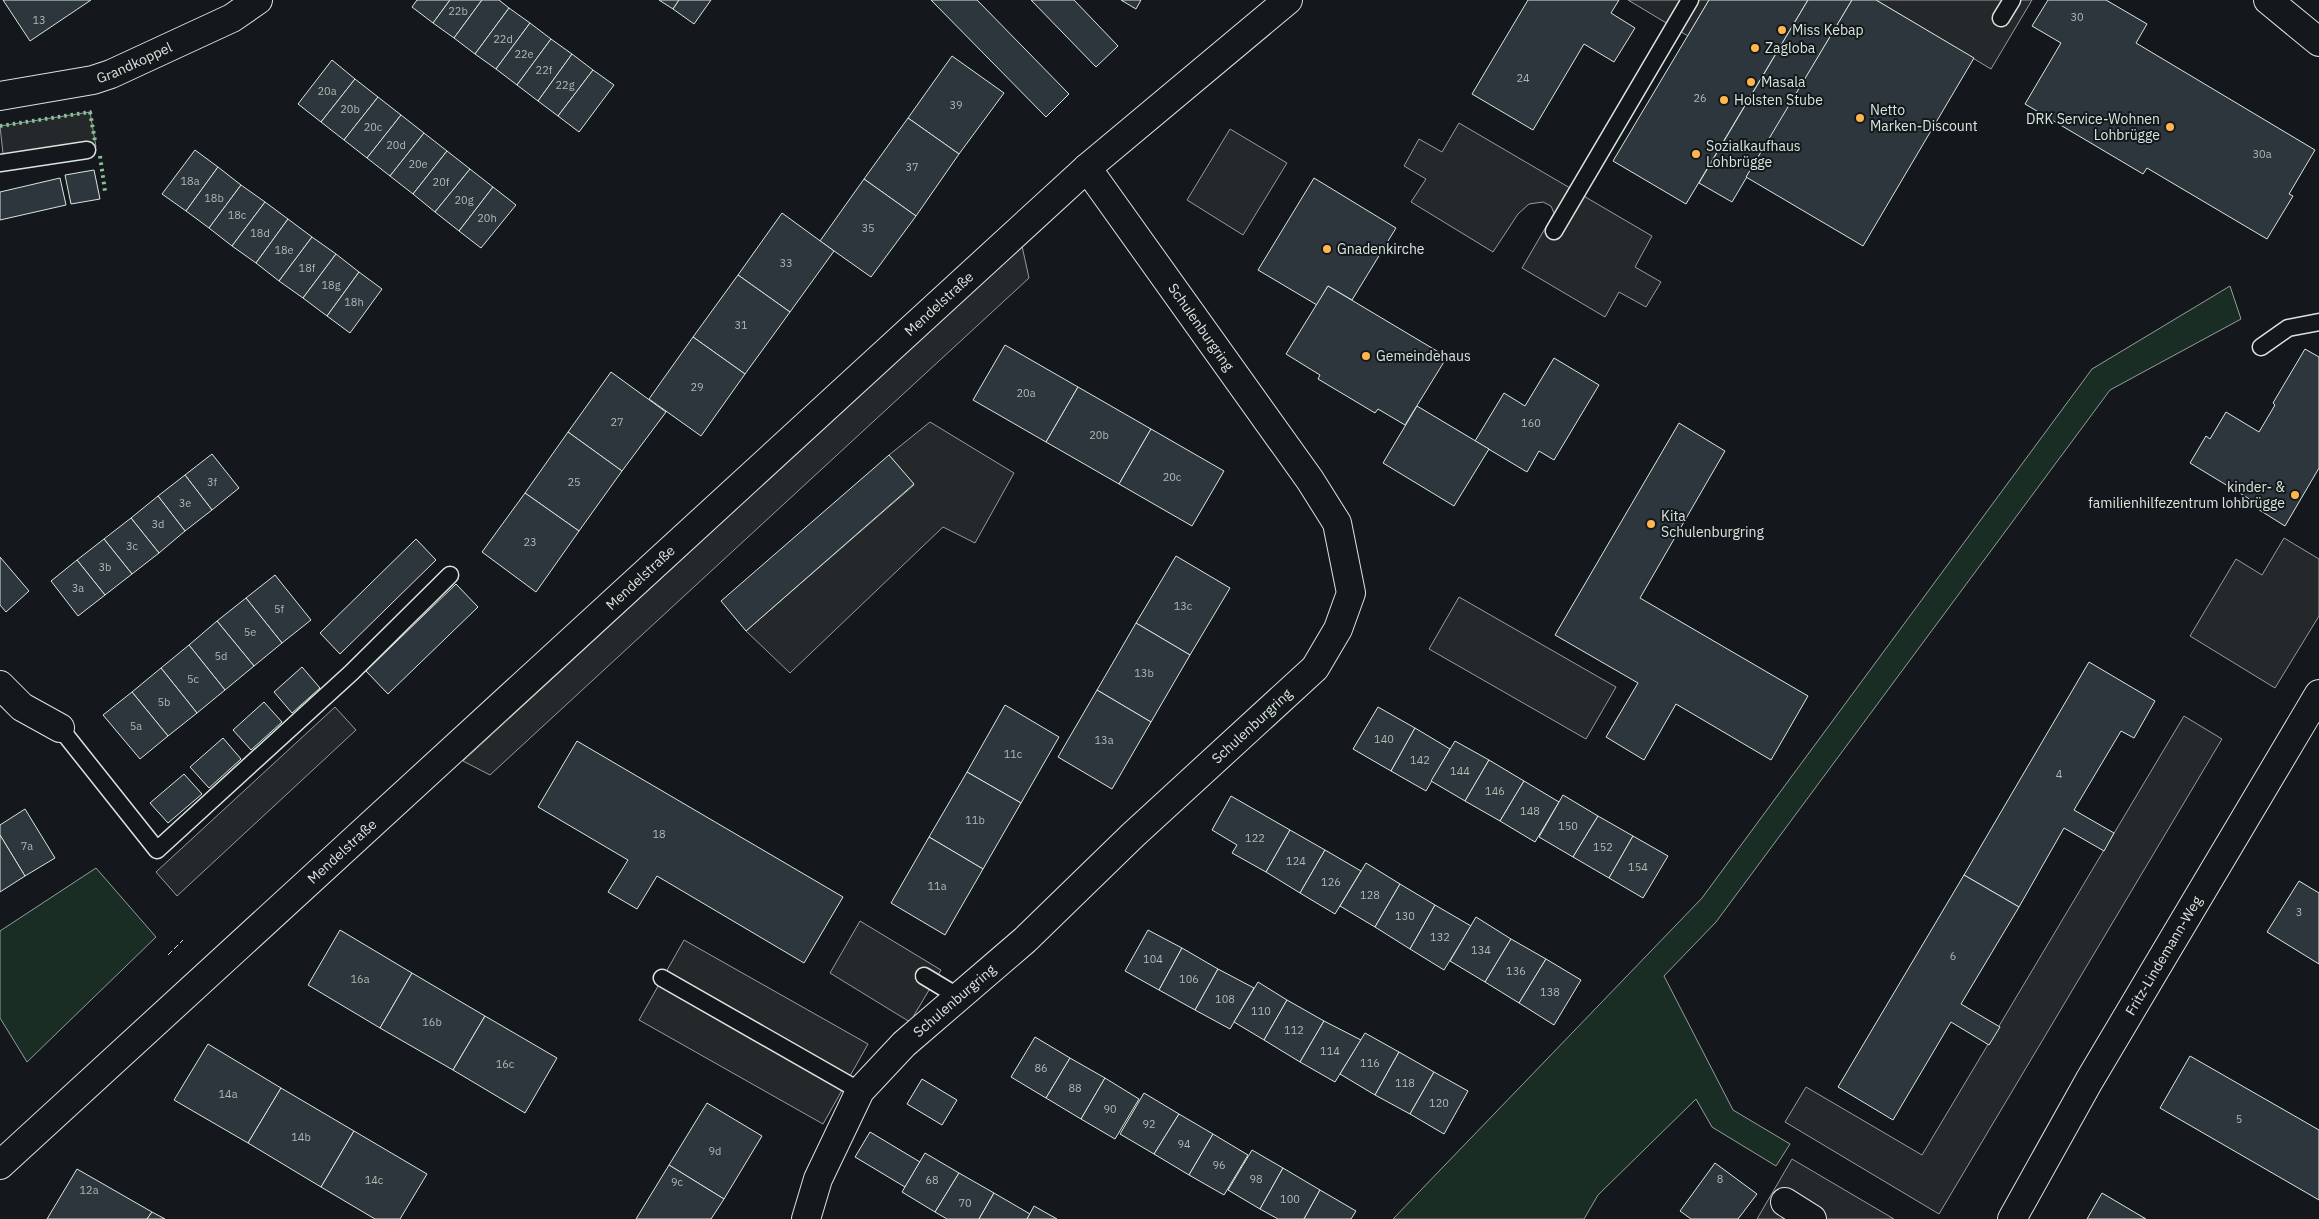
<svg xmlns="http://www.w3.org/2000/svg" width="2319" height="1219" font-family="'IBM Plex Sans',sans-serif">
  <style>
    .green { fill: #1a2d24; stroke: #939e99 }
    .parking { fill: #24282b; stroke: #939e99 }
    .building { fill: #2c363c; stroke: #d8e6dc }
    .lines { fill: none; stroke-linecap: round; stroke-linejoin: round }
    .lane-casing { stroke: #d8e6dc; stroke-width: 19 }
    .street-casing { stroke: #d8e6dc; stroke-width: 30 }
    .lane { stroke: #14181c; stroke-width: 16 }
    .street { stroke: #14181c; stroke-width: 28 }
    .hedge { stroke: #8ac095; stroke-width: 4; stroke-dasharray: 2.5 4; stroke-linecap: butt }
    .fence { stroke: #d8e6dc; stroke-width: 1; stroke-dasharray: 6 2.5; stroke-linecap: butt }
    .poi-dot { fill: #ffb74d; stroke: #14181c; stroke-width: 2 }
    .labels { text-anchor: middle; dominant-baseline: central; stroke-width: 4; stroke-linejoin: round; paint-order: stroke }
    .number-label { font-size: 11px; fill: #adbab4 }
    .poi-label { font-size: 14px; fill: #d8e6dc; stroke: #14181c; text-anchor: start }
    .street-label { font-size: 14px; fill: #d8e6dc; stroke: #14181c }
  </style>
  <rect width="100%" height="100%" fill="#14181c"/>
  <g class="green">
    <polygon points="2230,286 2241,319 2110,390 1716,922 1664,976 1733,1110 1790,1144 1776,1166 1712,1127 1696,1099 1598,1195 1584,1219 1393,1219 1702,898 2092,369"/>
    <polygon points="96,868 156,937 27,1062 0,1018 0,931"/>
  </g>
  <g class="parking">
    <polygon points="1628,0 1709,0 1688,36"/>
    <polygon points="1876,0 2032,0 1991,69"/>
    <polygon points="90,112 96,147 4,163 0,126"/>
    <polygon points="1459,123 1652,236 1635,267 1661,282 1646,307 1619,292 1605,317 1522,268 1554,213 1551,206 1543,202 1529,204 1518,214 1493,252 1411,202 1426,179 1404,166 1419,139 1442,152"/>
    <polygon points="1230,129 1287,163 1243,235 1187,200"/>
    <polygon points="1022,246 1029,278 490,775 463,761"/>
    <polygon points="930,422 1014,473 975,543 943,527 790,673 746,631 914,485 889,455"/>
    <polygon points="2284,538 2319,559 2319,616 2275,688 2190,636 2236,559 2262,575"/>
    <polygon points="1459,597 1616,687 1586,739 1429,649"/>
    <polygon points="335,707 356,730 177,896 156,872"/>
    <polygon points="2184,716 2222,739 1939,1214 1785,1122 1806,1087 1922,1155"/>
    <polygon points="860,921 941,970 910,1022 830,973"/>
    <polygon points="684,940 868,1044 823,1124 639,1020"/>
    <polygon points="1792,1159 1894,1219 1757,1219"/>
  </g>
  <g class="building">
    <polygon points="3,0 91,0 30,41"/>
    <polygon points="417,0 450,0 433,23 412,7"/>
    <polygon points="450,0 482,0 454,38 433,23"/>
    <polygon points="482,0 499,0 509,8 475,54 454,38"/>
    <polygon points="659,0 679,0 673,9"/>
    <polygon points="679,0 711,0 694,24 673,9"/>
    <polygon points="931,0 977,0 1069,94 1046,117"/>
    <polygon points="1031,0 1074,0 1118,46 1096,67"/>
    <polygon points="1121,0 1141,0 1136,9"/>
    <polygon points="1528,0 1619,0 1611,13 1635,28 1614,62 1584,44 1533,130 1472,94"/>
    <polygon points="1709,0 1808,0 1686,204 1613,161"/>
    <polygon points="1808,0 1852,0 1732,202 1699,183"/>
    <polygon points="1852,0 1876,0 1974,58 1863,246 1746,177"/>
    <polygon points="2048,0 2106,0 2147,24 2136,43 2315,150 2289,194 2293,196 2267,239 2147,168 2143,174 2025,104 2061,43 2032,26"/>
    <polygon points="509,8 530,23 496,69 475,54"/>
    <polygon points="530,23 551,39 517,85 496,69"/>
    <polygon points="551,39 572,54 538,101 517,85"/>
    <polygon points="572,54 593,70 558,116 538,101"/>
    <polygon points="952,56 1004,93 959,154 908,118"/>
    <polygon points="332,60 355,79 321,122 298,104"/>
    <polygon points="593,70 614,85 579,132 558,116"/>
    <polygon points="355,79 378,97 344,140 321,122"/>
    <polygon points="378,97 401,115 367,158 344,140"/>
    <polygon points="401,115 424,133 390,176 367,158"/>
    <polygon points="908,118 959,154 916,216 864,179"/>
    <polygon points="424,133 447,151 413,194 390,176"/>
    <polygon points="195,150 218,167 186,211 162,194"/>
    <polygon points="447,151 470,169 435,212 413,194"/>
    <polygon points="218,167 241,185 209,228 186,211"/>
    <polygon points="470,169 493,187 459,231 435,212"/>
    <polygon points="94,170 100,199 71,204 65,175"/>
    <polygon points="60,178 66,205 0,220 0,192"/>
    <polygon points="1314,178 1396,228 1352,300 1328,286 1317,305 1258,270"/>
    <polygon points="864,179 916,216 871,277 820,241"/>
    <polygon points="241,185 265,202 232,246 209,228"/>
    <polygon points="493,187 516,205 481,248 459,231"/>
    <polygon points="265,202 288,219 256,263 232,246"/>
    <polygon points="782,213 834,251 790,312 738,275"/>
    <polygon points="288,219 312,237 279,281 256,263"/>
    <polygon points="312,237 336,254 303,298 279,281"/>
    <polygon points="336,254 359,272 327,316 303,298"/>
    <polygon points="359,272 382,289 350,333 327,316"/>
    <polygon points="738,275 790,312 745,374 693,337"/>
    <polygon points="1328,286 1447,357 1405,425 1378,409 1375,413 1318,379 1320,375 1286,354"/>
    <polygon points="693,337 745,374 701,436 649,399"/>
    <polygon points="1005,345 1078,387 1046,442 973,400"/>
    <polygon points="2305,349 2319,357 2319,468 2285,526 2253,506 2256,503 2190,463 2206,436 2210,439 2226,412 2259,432 2275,405 2273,403"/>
    <polygon points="1554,358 1599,385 1554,460 1539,451 1527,472 1475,441 1504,393 1525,406"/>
    <polygon points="611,372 666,412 622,471 568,432"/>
    <polygon points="1078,387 1151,429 1119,484 1046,442"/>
    <polygon points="1417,406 1489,449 1454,506 1383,463"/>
    <polygon points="1679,423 1725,451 1640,598 1808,696 1771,760 1676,704 1644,760 1606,737 1638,683 1555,635"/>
    <polygon points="1151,429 1224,471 1192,526 1119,484"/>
    <polygon points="568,432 622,471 579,531 525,493"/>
    <polygon points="212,454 239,488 212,510 185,475"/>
    <polygon points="889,455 914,484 746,631 721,601"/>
    <polygon points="185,475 212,510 185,531 158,496"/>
    <polygon points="525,493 579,531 536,592 482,552"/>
    <polygon points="158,496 185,531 159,553 131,518"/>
    <polygon points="131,518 159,553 132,574 104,539"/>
    <polygon points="104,539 132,574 105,595 77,560"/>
    <polygon points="416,539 436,560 340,654 320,633"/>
    <polygon points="1176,556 1230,588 1190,655 1136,623"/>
    <polygon points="0,557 29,591 6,612 0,605"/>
    <polygon points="77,560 105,595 78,616 51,581"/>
    <polygon points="275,575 311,620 282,643 246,598"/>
    <polygon points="456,584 478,607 388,694 366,671"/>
    <polygon points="246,598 282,643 254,666 217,621"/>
    <polygon points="217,621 254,666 225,690 189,645"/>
    <polygon points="1136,623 1190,655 1151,722 1097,690"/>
    <polygon points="189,645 225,690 197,713 161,668"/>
    <polygon points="2089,662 2155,701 2134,738 2121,731 2074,810 2114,833 2104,851 2064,828 2019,907 1964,875"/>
    <polygon points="302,667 320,688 292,713 274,692"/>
    <polygon points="161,668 197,713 168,736 132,692"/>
    <polygon points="1097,690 1151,722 1112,789 1058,757"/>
    <polygon points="132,692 168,736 140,759 103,715"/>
    <polygon points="264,702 282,722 251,750 233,730"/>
    <polygon points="1005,705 1059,737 1021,803 967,772"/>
    <polygon points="1378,707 1415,728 1391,771 1353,749"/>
    <polygon points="1415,728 1450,749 1426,791 1391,771"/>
    <polygon points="223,738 241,759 209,788 190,767"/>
    <polygon points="577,741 843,897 804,963 657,876 637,909 608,892 628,860 538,807"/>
    <polygon points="1455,741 1489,760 1465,801 1431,781"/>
    <polygon points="1489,760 1524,781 1500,821 1465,801"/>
    <polygon points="967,772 1021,803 983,869 929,837"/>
    <polygon points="184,774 202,794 168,823 150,803"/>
    <polygon points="1524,781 1559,802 1535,842 1500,821"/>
    <polygon points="1563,795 1598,816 1573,857 1539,837"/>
    <polygon points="1231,796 1290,830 1266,872 1232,853 1237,845 1212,830"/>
    <polygon points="25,809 55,858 25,876 0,835 0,825"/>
    <polygon points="1598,816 1633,836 1609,878 1573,857"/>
    <polygon points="1290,830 1325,850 1300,893 1266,872"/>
    <polygon points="0,835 25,876 0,892"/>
    <polygon points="1633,836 1668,856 1643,898 1609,878"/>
    <polygon points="929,837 983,869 945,935 891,903"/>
    <polygon points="1325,850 1361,871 1335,914 1300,893"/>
    <polygon points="1366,863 1400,884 1375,927 1340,906"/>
    <polygon points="1964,875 2019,907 1961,1004 2000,1027 1989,1045 1951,1022 1893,1120 1838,1087"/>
    <polygon points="2299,881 2319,893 2319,964 2267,932"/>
    <polygon points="1400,884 1435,905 1410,949 1375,927"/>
    <polygon points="1435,905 1471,926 1444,970 1410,949"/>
    <polygon points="1476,917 1511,939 1485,982 1450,961"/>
    <polygon points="340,930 412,973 380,1028 308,985"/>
    <polygon points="1148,930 1182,948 1159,990 1125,971"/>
    <polygon points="1511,939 1546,959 1519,1003 1485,982"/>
    <polygon points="1182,948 1218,969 1195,1010 1159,990"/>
    <polygon points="1546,959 1581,980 1554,1025 1519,1003"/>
    <polygon points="1218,969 1254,988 1230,1029 1195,1010"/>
    <polygon points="412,973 485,1016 453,1070 380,1028"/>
    <polygon points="1258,982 1287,1000 1264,1040 1234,1022"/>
    <polygon points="1287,1000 1324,1021 1300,1062 1264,1040"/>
    <polygon points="485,1016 557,1058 525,1113 453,1070"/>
    <polygon points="1324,1021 1361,1040 1335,1082 1300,1062"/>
    <polygon points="1365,1033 1399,1052 1375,1095 1340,1074"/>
    <polygon points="1035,1037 1070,1058 1046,1098 1011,1077"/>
    <polygon points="208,1044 281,1088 248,1143 174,1100"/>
    <polygon points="1399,1052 1434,1072 1410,1114 1375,1095"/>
    <polygon points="2190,1056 2319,1130 2319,1200 2160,1108"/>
    <polygon points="1070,1058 1105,1078 1081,1119 1046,1098"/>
    <polygon points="1434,1072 1468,1091 1444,1134 1410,1114"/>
    <polygon points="1105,1078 1139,1099 1115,1139 1081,1119"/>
    <polygon points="922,1079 957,1100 942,1125 907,1104"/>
    <polygon points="281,1088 354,1131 321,1187 248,1143"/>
    <polygon points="1144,1093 1179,1114 1154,1154 1120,1134"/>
    <polygon points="707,1103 762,1136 724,1199 669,1165"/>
    <polygon points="1179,1114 1213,1134 1189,1175 1154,1154"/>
    <polygon points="354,1131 427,1174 400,1219 375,1219 321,1187"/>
    <polygon points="870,1132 920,1162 905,1187 855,1157"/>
    <polygon points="1213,1134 1248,1155 1224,1195 1189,1175"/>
    <polygon points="1252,1150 1283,1168 1260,1209 1228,1190"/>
    <polygon points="925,1153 959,1173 935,1212 902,1192"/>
    <polygon points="1715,1163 1757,1194 1738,1219 1691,1219 1680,1211"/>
    <polygon points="669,1165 724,1199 711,1219 636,1219"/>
    <polygon points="1283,1168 1320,1190 1304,1219 1278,1219 1260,1209"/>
    <polygon points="77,1169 152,1212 147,1219 47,1219"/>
    <polygon points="959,1173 994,1193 979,1219 947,1219 935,1212"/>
    <polygon points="1320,1190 1356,1211 1351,1219 1304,1219"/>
    <polygon points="994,1193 1030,1214 1027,1219 979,1219"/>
    <polygon points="2102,1193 2146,1219 2087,1219"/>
    <polygon points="1034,1206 1057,1219 1027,1219"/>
    <polygon points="152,1212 165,1219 147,1219"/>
  </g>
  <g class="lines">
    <g class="lane-casing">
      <g id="lane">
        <polyline points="2001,18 2012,0"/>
        <polyline points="0,163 87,150"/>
        <polyline points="1554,231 1690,0"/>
        <polyline points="2261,347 2288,328 2319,322"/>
        <polyline points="60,728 157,850 351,673 450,575"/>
        <polyline points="924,976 959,997"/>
        <polyline points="662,978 860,1091"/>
      </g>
    </g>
    <g class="street-casing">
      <g id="street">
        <polyline points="2268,0 2319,42"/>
        <path id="s1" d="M0,96L93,80L111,74L232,18L258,0"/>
        <polyline points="0,685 22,707 60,728"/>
        <path id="s2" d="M0,1165L1087,168L1288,0"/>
        <polyline points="1785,1202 1812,1219"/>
        <path id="s3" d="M806,1219L818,1179L860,1091L904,1044L1025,940L1133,835L1315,668L1338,629L1351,593L1337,523L1310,480L1087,168"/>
        <path id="s4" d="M2012,1219L2089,1081L2319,694"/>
      </g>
    </g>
    <use href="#lane" class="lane"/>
    <use href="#street" class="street"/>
    <g class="hedge">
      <polyline points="0,126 90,112 95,141"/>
      <polyline points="100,156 105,191"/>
    </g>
    <polyline class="fence" points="168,955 183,940"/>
  </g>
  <g class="poi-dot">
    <circle cx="1782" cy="30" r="5"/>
    <circle cx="1755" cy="48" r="5"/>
    <circle cx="1751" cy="82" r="5"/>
    <circle cx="1724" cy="100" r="5"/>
    <circle cx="1860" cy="118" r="5"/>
    <circle cx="2170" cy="127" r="5"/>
    <circle cx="1696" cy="154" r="5"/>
    <circle cx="1327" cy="249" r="5"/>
    <circle cx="1366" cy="356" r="5"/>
    <circle cx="2295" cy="495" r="5"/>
    <circle cx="1651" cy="524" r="5"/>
  </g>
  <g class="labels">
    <g class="number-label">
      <text x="458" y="11">22b</text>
      <text x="2077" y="17">30</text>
      <text x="39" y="20">13</text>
      <text x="503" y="39">22d</text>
      <text x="524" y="54">22e</text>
      <text x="544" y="70">22f</text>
      <text x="1523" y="78">24</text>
      <text x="565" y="85">22g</text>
      <text x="327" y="91">20a</text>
      <text x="1700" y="98">26</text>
      <text x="956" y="105">39</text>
      <text x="350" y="109">20b</text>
      <text x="373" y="127">20c</text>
      <text x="396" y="145">20d</text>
      <text x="2262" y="154">30a</text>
      <text x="418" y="164">20e</text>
      <text x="912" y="167">37</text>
      <text x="190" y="181">18a</text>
      <text x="441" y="182">20f</text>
      <text x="214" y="198">18b</text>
      <text x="464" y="200">20g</text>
      <text x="237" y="215">18c</text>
      <text x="487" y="218">20h</text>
      <text x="868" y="228">35</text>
      <text x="260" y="233">18d</text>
      <text x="284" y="250">18e</text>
      <text x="786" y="263">33</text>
      <text x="307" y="268">18f</text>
      <text x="331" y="285">18g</text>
      <text x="354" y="302">18h</text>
      <text x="741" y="325">31</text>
      <text x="697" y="387">29</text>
      <text x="1026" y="393">20a</text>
      <text x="617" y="422">27</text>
      <text x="1531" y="423">160</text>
      <text x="1099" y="435">20b</text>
      <text x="1172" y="477">20c</text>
      <text x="212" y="482">3f</text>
      <text x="574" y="482">25</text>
      <text x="185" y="503">3e</text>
      <text x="158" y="524">3d</text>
      <text x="530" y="542">23</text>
      <text x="132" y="546">3c</text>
      <text x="105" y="567">3b</text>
      <text x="78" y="588">3a</text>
      <text x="1183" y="606">13c</text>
      <text x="279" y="609">5f</text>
      <text x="250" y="632">5e</text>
      <text x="221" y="656">5d</text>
      <text x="1144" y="673">13b</text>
      <text x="193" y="679">5c</text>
      <text x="164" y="702">5b</text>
      <text x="136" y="726">5a</text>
      <text x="1384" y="739">140</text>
      <text x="1104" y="740">13a</text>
      <text x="1013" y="754">11c</text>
      <text x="1420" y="760">142</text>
      <text x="1460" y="771">144</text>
      <text x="2059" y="774">4</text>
      <text x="1495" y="791">146</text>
      <text x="1530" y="811">148</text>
      <text x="975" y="820">11b</text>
      <text x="1568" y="826">150</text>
      <text x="659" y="834">18</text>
      <text x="1255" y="838">122</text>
      <text x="27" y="846">7a</text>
      <text x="1603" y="847">152</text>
      <text x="1296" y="861">124</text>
      <text x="1638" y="867">154</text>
      <text x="1331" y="882">126</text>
      <text x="937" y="886">11a</text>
      <text x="1370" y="895">128</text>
      <text x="2299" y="912">3</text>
      <text x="1405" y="916">130</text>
      <text x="1440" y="937">132</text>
      <text x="1481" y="950">134</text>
      <text x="1953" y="956">6</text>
      <text x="1153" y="959">104</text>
      <text x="1516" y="971">136</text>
      <text x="360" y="979">16a</text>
      <text x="1189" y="979">106</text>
      <text x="1550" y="992">138</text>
      <text x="1225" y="999">108</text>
      <text x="1261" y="1011">110</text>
      <text x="432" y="1022">16b</text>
      <text x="1294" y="1030">112</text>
      <text x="1330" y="1051">114</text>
      <text x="1370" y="1063">116</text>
      <text x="505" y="1064">16c</text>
      <text x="1041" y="1068">86</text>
      <text x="1405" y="1083">118</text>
      <text x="1075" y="1088">88</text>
      <text x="228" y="1094">14a</text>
      <text x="1439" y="1103">120</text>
      <text x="1110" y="1109">90</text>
      <text x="2239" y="1119">5</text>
      <text x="1149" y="1124">92</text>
      <text x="301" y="1137">14b</text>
      <text x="1184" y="1144">94</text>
      <text x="715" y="1151">9d</text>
      <text x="1219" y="1165">96</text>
      <text x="1256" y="1179">98</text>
      <text x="1720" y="1179">8</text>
      <text x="374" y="1180">14c</text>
      <text x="932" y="1180">68</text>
      <text x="677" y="1182">9c</text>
      <text x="89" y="1190">12a</text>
      <text x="1290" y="1199">100</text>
      <text x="965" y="1203">70</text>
    </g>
    <g class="poi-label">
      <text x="1792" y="30">Miss Kebap</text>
      <text x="1765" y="48">Zagloba</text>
      <text x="1761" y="82">Masala</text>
      <text x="1734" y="100">Holsten Stube</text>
      <text x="1870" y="110">Netto<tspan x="1870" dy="16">Marken-Discount</tspan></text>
      <text x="2160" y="119" text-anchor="end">DRK Service-Wohnen<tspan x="2160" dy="16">Lohbrügge</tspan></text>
      <text x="1706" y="146">Sozialkaufhaus<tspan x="1706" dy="16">Lohbrügge</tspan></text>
      <text x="1337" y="249">Gnadenkirche</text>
      <text x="1376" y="356">Gemeindehaus</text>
      <text x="2285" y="487" text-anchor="end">kinder- &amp;<tspan x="2285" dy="16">familienhilfezentrum lohbrügge</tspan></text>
      <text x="1661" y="516">Kita<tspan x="1661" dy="16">Schulenburgring</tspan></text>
    </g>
    <g class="street-label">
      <text stroke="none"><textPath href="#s1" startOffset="139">Grandkoppel</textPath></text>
      <text stroke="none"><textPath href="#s2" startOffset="1274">Mendelstraße</textPath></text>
      <text transform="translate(1201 327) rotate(55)">Schulenburgring</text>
      <text stroke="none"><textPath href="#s2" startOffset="869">Mendelstraße</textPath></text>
      <text stroke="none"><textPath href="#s3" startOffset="675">Schulenburgring</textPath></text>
      <text stroke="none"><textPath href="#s2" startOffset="464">Mendelstraße</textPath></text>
      <text stroke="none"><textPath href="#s4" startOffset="304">Fritz-Lindemann-Weg</textPath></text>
      <text stroke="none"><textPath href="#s3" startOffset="270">Schulenburgring</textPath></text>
    </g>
  </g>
</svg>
